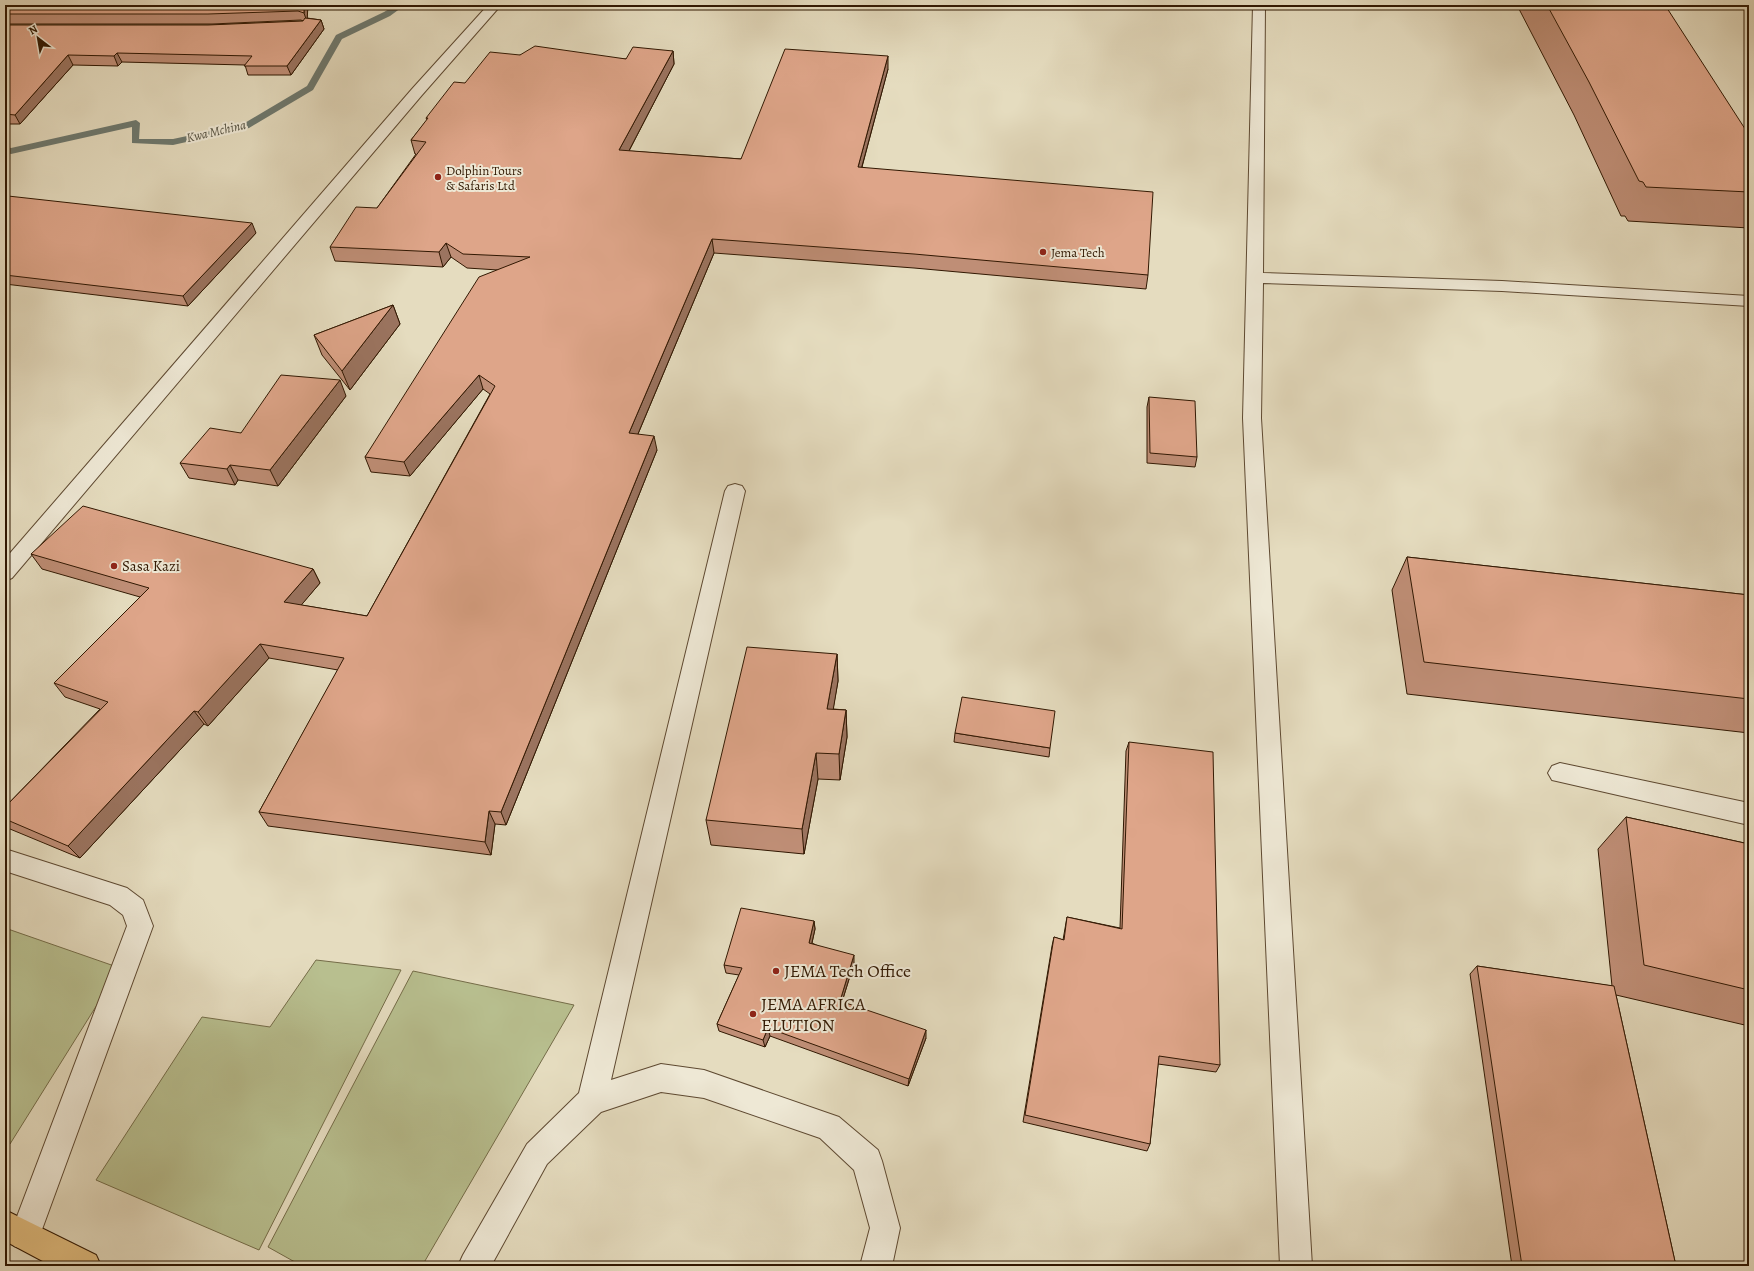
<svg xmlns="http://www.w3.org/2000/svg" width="1754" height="1271" font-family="Alegreya,serif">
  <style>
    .green { fill: #b8bf8f; stroke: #746c48 }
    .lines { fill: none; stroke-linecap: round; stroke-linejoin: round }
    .stream { fill: #6e796f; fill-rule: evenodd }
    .minor-casing { stroke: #5e4931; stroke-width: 2 }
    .highway-casing { stroke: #311802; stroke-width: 2 }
    .minor { fill: #eee8d5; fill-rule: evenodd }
    .highway { fill: #e2be80; fill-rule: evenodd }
    .wall { fill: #bf8e76; stroke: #311802 }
    .shaded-wall { fill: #9b7460; stroke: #311802 }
    .building { fill: #dea589; stroke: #311802 }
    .poi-dot { fill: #8f2418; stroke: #eee8d5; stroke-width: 1.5 }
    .labels { text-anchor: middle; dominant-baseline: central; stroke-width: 4; stroke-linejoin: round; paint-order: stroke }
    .far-water-label { font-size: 13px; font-style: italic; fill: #545141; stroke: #eee8d5 }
    .far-poi-label { font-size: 13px; fill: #311802; stroke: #eee8d5; text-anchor: start }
    .poi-label { font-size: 15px; fill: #311802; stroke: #eee8d5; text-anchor: start }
    .near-poi-label { font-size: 18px; fill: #311802; stroke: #eee8d5; text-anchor: start }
  </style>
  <rect width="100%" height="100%" fill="#e5dcbf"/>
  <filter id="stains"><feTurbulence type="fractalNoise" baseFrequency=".005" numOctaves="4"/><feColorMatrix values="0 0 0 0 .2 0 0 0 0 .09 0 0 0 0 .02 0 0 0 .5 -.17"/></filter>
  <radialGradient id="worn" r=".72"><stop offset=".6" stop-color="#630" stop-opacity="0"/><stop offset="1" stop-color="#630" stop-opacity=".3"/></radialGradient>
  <g class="green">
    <polygon points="5,928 120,968 10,1144 5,1141"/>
    <polygon points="316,960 401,970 259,1250 96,1180 202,1017 270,1027"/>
    <polygon points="413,971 574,1005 422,1266 302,1266 268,1247"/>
  </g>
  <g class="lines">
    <polygon class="stream" points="396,5 405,5 390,16 342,39 313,90 249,128 173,145 132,143 132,127 11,154 5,152 5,146 11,148 136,120 140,123 139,139 173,139 243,124 307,86 336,35 384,12"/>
    <g class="minor-casing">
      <g id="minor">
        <polygon points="488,5 501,5 422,95 12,578 5,581 5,559 412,89"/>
        <polygon points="1253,5 1265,5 1263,273 1502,281 1749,296 1749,306 1502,291 1263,283 1261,418 1312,1266 1280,1266 1243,418"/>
        <polygon points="735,484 742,486 745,491 611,1080 661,1064 704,1070 839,1117 878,1150 882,1161 900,1228 892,1266 860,1266 870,1228 854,1170 820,1138 704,1098 661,1092 601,1112 547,1164 491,1266 458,1266 463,1255 527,1144 579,1093 725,491 728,486"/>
        <polygon points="1560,763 1749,803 1749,825 1552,780 1548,773 1552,766"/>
        <polygon points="5,849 127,888 143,900 153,926 40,1235 36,1246 25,1250 14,1246 10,1235 127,926 123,915 110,905 5,871"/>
      </g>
    </g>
    <g class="highway-casing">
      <polygon id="highway" points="5,1210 96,1255 101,1266 52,1266 5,1241"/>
    </g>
    <use href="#minor" class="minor"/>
    <use href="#highway" class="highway"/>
  </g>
  <g class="wall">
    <polygon points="5,5 308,5 307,18 321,20 324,29 291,75 248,75 245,65 122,62 118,66 73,65 20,124 5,124 5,25 208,25 303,21 301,20 212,24 5,24"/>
    <polygon points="1521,5 1665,5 1749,192 1749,228 1628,221 1625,216 1621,216 1574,115 1519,9"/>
    <polygon points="673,51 674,64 629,151 741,159 888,69 862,167 1148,275 1146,289 914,268 714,253 638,434 657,450 506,825 495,824 491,855 268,826 259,812 338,670 269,658 208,726 204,724 80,858 10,829 5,824 5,807 100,709 65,697 54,683 140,597 42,569 31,554 313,569 320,583 301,605 367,616 490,394 483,389 410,476 371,472 365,457 498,270 467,268 451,257 443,267 335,261 330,247 377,208 416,154 415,154 411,140 427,120 426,118 465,83 520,55 626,59"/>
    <polygon points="5,199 256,233 188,306 5,284"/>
    <polygon points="393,305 400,324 350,390 322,355 314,335"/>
    <polygon points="346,396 278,486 238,480 235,485 189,478 180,463 241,433"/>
    <polygon points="1149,397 1197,457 1195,467 1147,463 1147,407"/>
    <polygon points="1407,557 1749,595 1749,733 1407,694 1392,590"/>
    <polygon points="837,654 838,681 833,709 846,710 847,737 840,780 818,779 804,854 711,845 706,820"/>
    <polygon points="955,733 1050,748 1049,757 954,742"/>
    <polygon points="1129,742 1220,1065 1216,1072 1158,1064 1150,1144 1147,1151 1023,1122 1052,946 1054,937 1063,940 1067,917 1120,928 1126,751"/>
    <polygon points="1626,817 1749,844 1749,1026 1616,995 1676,1266 1512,1266 1470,974 1477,966 1612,986 1598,849"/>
    <polygon points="814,921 815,929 812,943 854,963 842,1002 926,1038 908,1086 770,1036 765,1047 719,1031 717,1024 739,975 726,973 724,965"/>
  </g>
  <g class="shaded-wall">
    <polygon points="304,5 308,5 307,22 304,13"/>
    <polygon points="321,20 324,29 291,75 287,66"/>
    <polygon points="673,51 674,64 622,164 619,150"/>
    <polygon points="117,53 122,62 118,66 114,56"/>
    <polygon points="68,55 73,65 20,124 15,115"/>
    <polygon points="888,56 888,69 858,181 858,167"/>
    <polygon points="252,223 256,233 188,306 183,296"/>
    <polygon points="712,239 714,253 632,448 629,433"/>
    <polygon points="446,243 451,257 443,267 439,252"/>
    <polygon points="393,305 400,324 350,390 342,371"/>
    <polygon points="479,375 483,389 410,476 404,462"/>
    <polygon points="340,380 346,396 278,486 270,470"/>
    <polygon points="654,436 657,450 506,825 501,812"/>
    <polygon points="230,465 238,480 235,485 227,469"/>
    <polygon points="313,569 320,583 292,616 284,602"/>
    <polygon points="260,644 269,658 208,726 198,712"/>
    <polygon points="837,654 838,681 829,735 827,709"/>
    <polygon points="846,710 847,737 840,780 839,754"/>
    <polygon points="194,711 204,724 80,858 68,846"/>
    <polygon points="816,753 818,779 804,854 802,829"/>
    <polygon points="489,811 495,824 491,855 485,842"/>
    <polygon points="814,921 815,929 810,951 809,943"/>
    <polygon points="854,955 854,963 840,1008 840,1001"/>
    <polygon points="768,1028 770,1036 765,1047 763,1040"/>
    <polygon points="926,1030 926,1038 908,1086 909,1079"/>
  </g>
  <g class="building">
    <polygon points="5,5 304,5 304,13 298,11 208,14 5,14"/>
    <polygon points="1547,5 1665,5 1749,135 1749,192 1646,187 1643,182 1639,181 1589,82"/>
    <polygon points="305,18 321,20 287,66 244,66 252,56 117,53 114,56 68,55 15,115 5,114 5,25 208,25 303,21"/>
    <polygon points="535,46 626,59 633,47 673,51 619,150 741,159 785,49 888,56 858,167 1153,192 1148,275 914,254 712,239 629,433 654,436 501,812 489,811 485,842 259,812 344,658 260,644 198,712 194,711 68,846 5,819 5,807 108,702 54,683 149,588 31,554 83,506 313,569 284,602 367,616 495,386 479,375 404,462 365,457 479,277 530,257 463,254 446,243 439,252 330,247 356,207 377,208 426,142 411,140 428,118 426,118 454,82 465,83 490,52 520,55"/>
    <polygon points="8,196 252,223 183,296 5,275 5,199"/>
    <polygon points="393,305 342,371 314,335"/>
    <polygon points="281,375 340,380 270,470 230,465 227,469 180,463 210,428 241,433"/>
    <polygon points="1149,397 1195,401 1197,457 1150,453"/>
    <polygon points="1407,557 1749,595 1749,699 1424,662"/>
    <polygon points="747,647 837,654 827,709 846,710 839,754 816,753 802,829 706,820"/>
    <polygon points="962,697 1055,711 1050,748 955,733"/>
    <polygon points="1129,742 1213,752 1220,1065 1159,1056 1150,1144 1025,1115 1054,937 1064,940 1067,917 1122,929"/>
    <polygon points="1626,817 1749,844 1749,990 1644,965"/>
    <polygon points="741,908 814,921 809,943 854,955 840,1001 926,1030 909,1079 768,1028 763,1040 717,1024 742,968 724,965"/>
    <polygon points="1477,966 1614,986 1676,1266 1522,1266"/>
  </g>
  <g class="poi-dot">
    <circle cx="438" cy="177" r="4"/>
    <circle cx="1043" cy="252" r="4"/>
    <circle cx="114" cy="566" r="4"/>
    <circle cx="776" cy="971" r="4"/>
    <circle cx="753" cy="1014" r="4"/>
  </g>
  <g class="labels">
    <g class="far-water-label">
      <text transform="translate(216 131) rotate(-13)">Kwa Mchina</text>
    </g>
    <g class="far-poi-label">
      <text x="446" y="170">Dolphin Tours<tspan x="446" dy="15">&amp; Safaris Ltd</tspan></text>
      <text x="1051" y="252">Jema Tech</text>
    </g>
    <g class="poi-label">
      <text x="122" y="566">Sasa Kazi</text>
    </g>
    <g class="near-poi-label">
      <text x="784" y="971">JEMA Tech Office</text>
      <text x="761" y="1004">JEMA AFRICA<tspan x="761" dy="21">ELUTION</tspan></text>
    </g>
  </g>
  <rect width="1754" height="1271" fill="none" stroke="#e5dcbf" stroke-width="20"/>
  <rect x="6" y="6" width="1742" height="1259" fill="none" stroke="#311802" stroke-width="2"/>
  <rect x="10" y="10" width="1734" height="1251" fill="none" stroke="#311802"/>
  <g transform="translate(38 38) rotate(329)" stroke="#eee8d5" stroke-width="3" paint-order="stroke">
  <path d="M0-3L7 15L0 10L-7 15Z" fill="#311802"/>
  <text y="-6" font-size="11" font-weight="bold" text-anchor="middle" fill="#311802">N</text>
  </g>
  <rect width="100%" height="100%" filter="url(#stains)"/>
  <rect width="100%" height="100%" fill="url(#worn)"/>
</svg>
